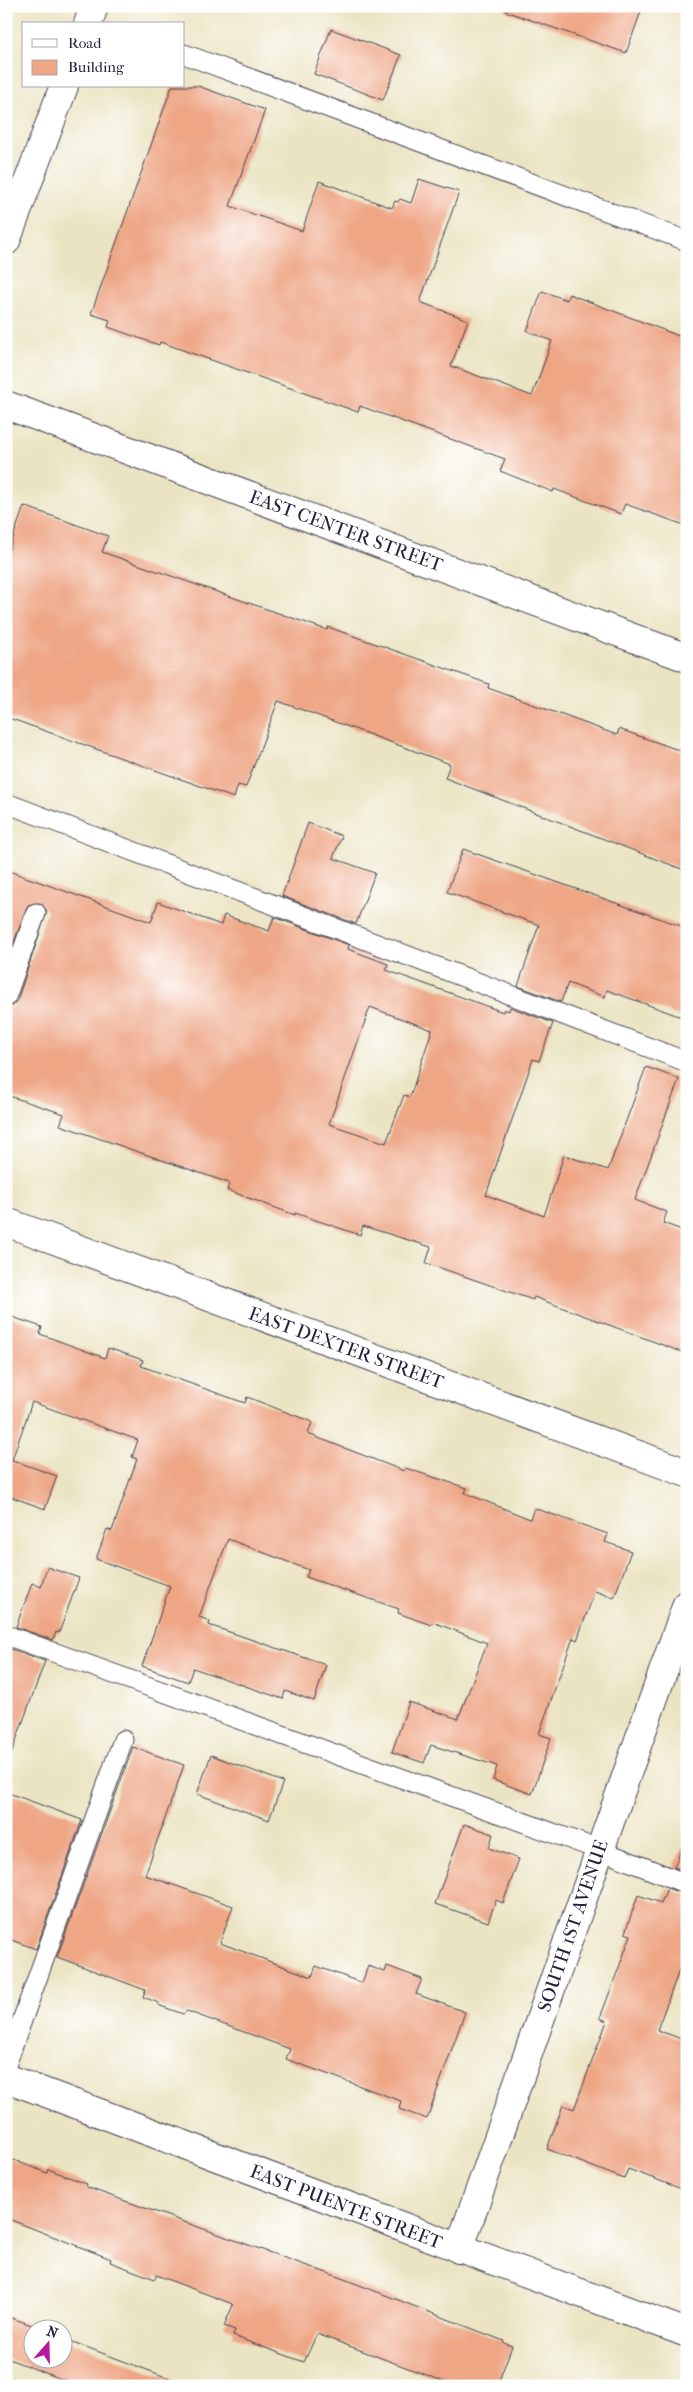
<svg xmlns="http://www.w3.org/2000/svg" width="693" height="2392" font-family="'IM FELL French Canon',serif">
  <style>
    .building { fill: #eea685; fill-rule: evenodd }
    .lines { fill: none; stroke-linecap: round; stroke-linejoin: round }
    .lane-casing { stroke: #403f4f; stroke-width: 21 }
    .street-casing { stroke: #403f4f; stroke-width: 30 }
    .secondary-casing { stroke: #403f4f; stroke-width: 30 }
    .lane { stroke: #fff; stroke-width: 19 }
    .street { stroke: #fff; stroke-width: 28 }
    .secondary { stroke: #fff; stroke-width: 28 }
    .labels { text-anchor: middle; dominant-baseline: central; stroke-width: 4; stroke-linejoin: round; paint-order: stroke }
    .street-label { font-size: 19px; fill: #22223b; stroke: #fff }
  </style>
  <rect width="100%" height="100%" fill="#fff"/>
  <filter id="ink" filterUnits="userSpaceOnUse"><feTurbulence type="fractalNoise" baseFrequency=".02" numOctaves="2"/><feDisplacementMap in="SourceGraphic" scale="10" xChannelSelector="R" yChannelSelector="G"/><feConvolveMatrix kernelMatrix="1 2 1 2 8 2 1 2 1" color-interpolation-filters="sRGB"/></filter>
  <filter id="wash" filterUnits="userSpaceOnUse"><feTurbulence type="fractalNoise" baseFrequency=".0096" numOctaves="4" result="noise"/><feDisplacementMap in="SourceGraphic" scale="20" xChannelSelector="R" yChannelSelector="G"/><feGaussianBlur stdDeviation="1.12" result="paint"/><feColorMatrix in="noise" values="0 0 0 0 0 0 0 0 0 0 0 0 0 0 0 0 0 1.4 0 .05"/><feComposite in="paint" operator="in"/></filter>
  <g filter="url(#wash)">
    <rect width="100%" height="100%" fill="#ebe4c3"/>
    <g id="blocks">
      <g class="building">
        <polygon points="506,6 643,6 626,53 505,11"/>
        <polygon points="331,29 401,55 383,100 314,74"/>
        <polygon points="172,86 198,86 265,110 230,206 302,231 319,181 392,208 395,201 398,202 400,199 411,203 419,179 459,192 420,302 468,320 451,366 532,396 552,341 527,331 542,291 567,300 569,294 687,339 687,526 625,504 621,514 554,489 553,492 500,471 505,459 360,406 358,412 160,342 159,345 108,327 110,320 91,314"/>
        <polygon points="24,506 108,536 102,552 327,630 328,627 489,684 488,688 617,735 619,729 687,753 687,871 445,778 450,764 278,701 246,787 238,785 234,798 6,717 6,558"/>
        <polygon points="308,823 342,836 333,858 375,873 356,924 282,896"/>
        <polygon points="463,849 687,928 687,1019 607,990 605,997 568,983 561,1002 518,986 539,925 447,892"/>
        <path d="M6,870L151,922L158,902L221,925L224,915L269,931L274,917L349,945L348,949L388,964L386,970L503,1012L504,1009L509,1011L510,1007L553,1023L539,1061L533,1059L486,1195L544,1216L564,1155L608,1170L646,1067L679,1079L635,1200L667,1212L663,1223L687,1232V1354L534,1297L533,1300L426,1263L431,1247L363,1226L360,1235L295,1213V1215L227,1190L229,1183L60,1125L64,1114L6,1095V1008L13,1006L17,1001L47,911L40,903L28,905L6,963ZM370,1007L432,1030L410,1097L404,1095L386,1143L329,1124Z"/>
        <polygon points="6,1315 42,1327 40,1334 105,1358 108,1348 143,1360 141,1366 245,1403 247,1397 312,1422 308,1434 404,1471 405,1468 467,1488 465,1493 530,1519 534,1508 608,1534 605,1542 631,1551 614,1598 595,1591 577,1640 573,1638 539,1734 551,1738 532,1794 493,1780 497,1766 431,1745 424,1763 392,1752 409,1702 458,1719 487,1643 433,1622 431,1625 398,1613 399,1609 306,1577 309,1570 228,1539 199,1617 210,1621 209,1625 326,1665 314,1701 285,1691 283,1699 193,1668 188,1682 142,1666 170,1586 96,1559 107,1529 112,1531 137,1459 132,1457 138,1440 32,1402 12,1460 57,1476 45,1509 6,1495"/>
        <polygon points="47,1567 79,1578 59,1633 56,1632 53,1640 16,1627 32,1583 41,1587"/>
        <polygon points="8,1648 45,1661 10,1757 6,1757 6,1653"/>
        <polygon points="133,1747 184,1765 145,1875 233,1906 220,1943 312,1977 316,1966 362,1983 368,1966 385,1972 387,1966 422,1979 416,1994 465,2012 427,2119 399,2109 401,2101 286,2059 290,2049 187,2011 183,2014 158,2005 159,2003 143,1997 145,1990 57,1957"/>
        <polygon points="211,1755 283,1782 269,1820 197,1794"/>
        <polygon points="6,1792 82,1820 36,1949 6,1938"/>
        <polygon points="464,1824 493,1834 489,1848 519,1859 503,1903 496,1900 488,1922 435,1904"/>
        <polygon points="684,1843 687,1843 687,1872 674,1867"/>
        <polygon points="667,1888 687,1895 687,1949 657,2030 687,2041 687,2191 628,2169 624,2179 547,2149 563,2105 574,2109 607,2021 600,2018 631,1935 625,1933 638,1895 661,1903"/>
        <polygon points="6,2157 47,2173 48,2169 87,2184 86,2187 344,2279 504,2341 504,2343 512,2346 497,2386 456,2386 317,2334 304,2362 233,2336 235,2330 224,2326 233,2305 230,2303 156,2275 155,2279 110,2262 111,2259 6,2218"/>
        <polygon points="6,2316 40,2328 32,2330 32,2360 62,2360 62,2338 182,2383 182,2386 80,2386 6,2358"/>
      </g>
    </g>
  </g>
  <g filter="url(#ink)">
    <use href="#blocks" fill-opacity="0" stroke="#403f4f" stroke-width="1"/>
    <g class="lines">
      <g class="lane-casing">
        <g id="lane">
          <polyline points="184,54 687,241"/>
          <polyline points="6,803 687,1062"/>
          <polyline points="6,997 36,913"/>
          <polyline points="6,1635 600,1850 687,1884"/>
          <polyline points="6,2065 123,1740"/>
        </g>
      </g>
      <g class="street-casing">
        <g id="street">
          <polyline points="6,405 687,658"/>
          <polyline points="6,1222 687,1473"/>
          <polyline points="459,2249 687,1604"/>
        </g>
      </g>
      <g class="secondary-casing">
        <g id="secondary">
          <polyline points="88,24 94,6"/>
          <polyline points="6,241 64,86"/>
          <polyline points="6,2078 687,2333"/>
        </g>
      </g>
      <use href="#lane" class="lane"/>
      <use href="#street" class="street"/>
      <use href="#secondary" class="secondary"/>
    </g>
  </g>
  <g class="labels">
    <g class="street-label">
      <text transform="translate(346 531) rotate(20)">EAST CENTER STREET</text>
      <text transform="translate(346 1348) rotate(20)">EAST DEXTER STREET</text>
      <text transform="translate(573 1926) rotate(-71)">SOUTH 1ST AVENUE</text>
      <text transform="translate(346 2207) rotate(21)">EAST PUENTE STREET</text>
    </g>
  </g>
  <rect width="693" height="2392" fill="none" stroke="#fff" stroke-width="25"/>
  <rect x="22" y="22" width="162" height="65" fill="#ffffff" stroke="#a7a7b1"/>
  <rect x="32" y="39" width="25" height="8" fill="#ffffff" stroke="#a7a7b1"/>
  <text x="68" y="48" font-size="15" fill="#22223b">Road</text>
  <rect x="32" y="60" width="25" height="15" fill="#eea685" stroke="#a7a7b1"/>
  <text x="68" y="72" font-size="15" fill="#22223b">Building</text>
  <g transform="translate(48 2344) rotate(20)"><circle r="24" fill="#ffffff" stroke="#a7a7b1"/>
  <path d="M0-4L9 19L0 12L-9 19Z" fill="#b5179e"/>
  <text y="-8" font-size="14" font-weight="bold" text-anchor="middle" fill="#22223b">N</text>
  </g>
</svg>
